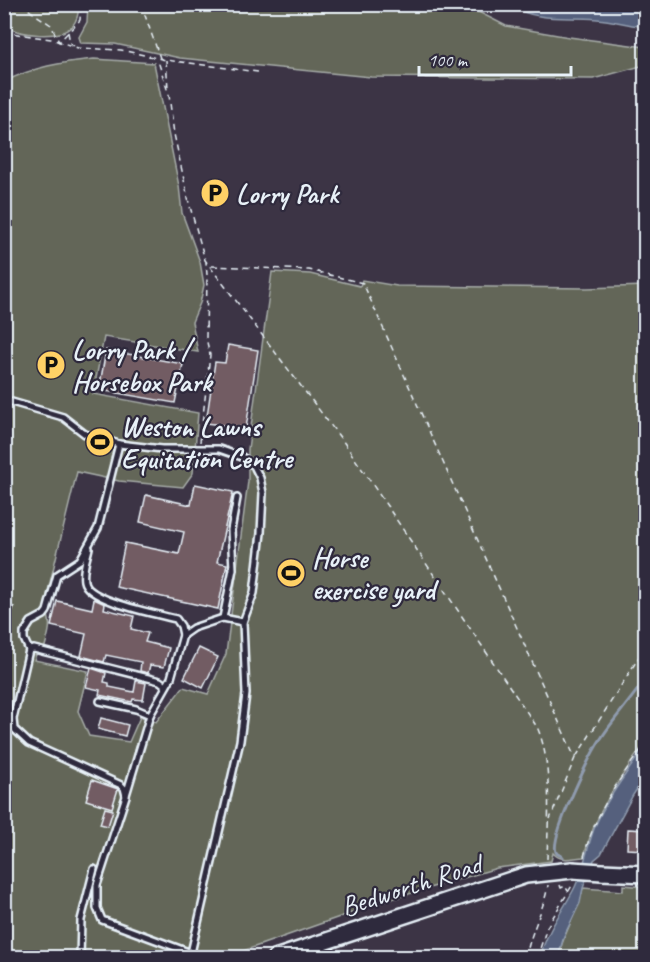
<svg xmlns="http://www.w3.org/2000/svg" width="650" height="962" font-family="Caveat,sans-serif">
  <style>
    .green { fill: #646658; stroke: #a6aca8; stroke-width: 1.5 }
    .water { fill: #54617d; stroke: #8f9bae; stroke-width: 1.5 }
    .lines { fill: none; stroke-linecap: round; stroke-linejoin: round }
    .stream { stroke: #8f9bae; stroke-width: 3 }
    .building { fill: #725b63; stroke: #e8f1f8; stroke-width: 1.5 }
    .lane-casing { stroke: #e8f1f8; stroke-width: 10 }
    .secondary-casing { stroke: #e8f1f8; stroke-width: 20 }
    .path { stroke: #e8f1f8; stroke-width: 1.5; stroke-dasharray: 6 4.5; stroke-linecap: butt }
    .lane { stroke: #2f2a3d; stroke-width: 5 }
    .secondary { stroke: #2f2a3d; stroke-width: 15 }
    .secondary-bridge-casing { stroke: #e8f1f8; stroke-width: 20; stroke-linecap: butt }
    .secondary-bridge { stroke: #2f2a3d; stroke-width: 15 }
    .labels { text-anchor: middle; dominant-baseline: central; stroke-width: 4.5; stroke-linejoin: round; paint-order: stroke }
    .poi-label { font-size: 28px; font-weight: bold; fill: #e8f1f8; stroke: #2f2a3d; text-anchor: start }
    .street-label { font-size: 28px; fill: #e8f1f8; stroke: #2f2a3d }
  </style>
  <rect width="100%" height="100%" fill="#3c3445"/>
  <filter id="ink" filterUnits="userSpaceOnUse"><feTurbulence type="fractalNoise" baseFrequency=".0167" numOctaves="2"/><feDisplacementMap in="SourceGraphic" scale="12" xChannelSelector="R" yChannelSelector="G"/><feConvolveMatrix kernelMatrix="1 2 1 2 8 2 1 2 1" color-interpolation-filters="sRGB"/></filter>
  <g filter="url(#ink)">
    <g class="green">
      <path d="M5,4L79,5C78,13 78,20 72,26C59,40 20,35 5,26Z"/>
      <polygon points="88,5 465,5 506,26 569,37 645,47 645,65 593,79 371,77 180,58 115,44 81,43 79,37 87,22"/>
      <path d="M94,59L154,63L179,186L182,213L200,262L204,285L200,303L192,322L198,352L104,337L93,394L198,413L193,473L183,487L119,481L77,472L45,603C53,630 49,629 43,654L37,652L34,660L88,671L78,711L89,736L129,742L140,717L156,722L183,687L208,694L226,654L248,481V449L272,272L310,274L360,286L362,280L397,286L587,288L645,286V743C620,778 594,814 584,857C572,858 561,862 553,853L551,861L497,868L453,881L385,901L226,957H84L81,949L61,957H5L4,82C33,67 62,62 94,59Z"/>
      <path d="M623,885L645,887V957L558,958C563,933 578,913 583,888L623,891Z"/>
    </g>
    <g class="water">
      <path d="M509,5H645V25L639,26C625,24 611,20 597,19C564,16 540,23 509,5Z"/>
      <path d="M645,746V777L633,795L601,854L594,860L583,888L580,903L564,936L558,957L540,958C546,931 563,911 575,887C584,868 587,848 594,829C606,799 627,773 645,746Z"/>
    </g>
    <g class="lines">
      <path class="stream" d="M563,857C561,855 557,855 556,852C550,836 591,753 602,737C615,717 632,699 646,678"/>
    </g>
    <g class="building">
      <polygon points="228,345 258,350 246,428 206,423 215,362 225,363"/>
      <polygon points="106,350 183,364 175,403 99,390"/>
      <polygon points="195,484 233,492 217,562 227,564 218,609 116,587 125,543 179,554 184,532 140,522 146,495 191,505"/>
      <polygon points="94,599 105,604 104,609 134,616 131,629 148,633 145,642 169,648 164,667 150,665 148,673 140,671 141,662 106,655 104,662 81,656 86,634 51,626 57,601 92,609"/>
      <polygon points="4,604 14,607 5,629 4,629"/>
      <polygon points="199,648 218,657 203,688 184,678"/>
      <polygon points="91,668 106,673 104,682 109,683 109,687 134,692 136,681 146,683 143,700 133,699 132,702 99,695 100,690 86,687"/>
      <polygon points="101,718 128,725 125,736 98,729"/>
      <polygon points="92,780 118,789 112,808 86,800"/>
      <polygon points="105,808 113,810 108,826 100,824"/>
      <polygon points="628,829 645,830 645,850 627,849"/>
    </g>
    <g class="lines">
      <g class="lane-casing">
        <g id="lane">
          <polyline points="5,400 63,417 85,434 119,444"/>
          <path d="M89,548C87,558 82,570 84,581C87,601 157,614 176,619L181,626L183,635L178,653L171,678L150,715L126,795"/>
          <polyline points="223,618 233,569 231,530 237,498"/>
          <polyline points="183,635 193,628 223,618 243,622"/>
          <polyline points="29,650 34,649 160,681 166,686"/>
          <polyline points="100,701 136,709 150,715"/>
          <polyline points="191,953 102,920 97,908 97,885 126,796 124,788 121,785 29,743 14,729 13,719 29,650 24,639 24,633 31,622 44,615 47,611 57,575 80,560 98,528 119,444 162,449 219,449 242,457 254,466 260,478 263,493 261,533 254,593 243,622 246,694 240,741 191,953 193,958"/>
          <polyline points="80,958 81,920 94,869"/>
        </g>
      </g>
      <g class="secondary-casing">
        <g id="secondary">
          <polyline points="602,872 646,874"/>
          <polyline points="275,958 526,875 572,870"/>
        </g>
      </g>
      <g class="path">
        <polyline points="20,4 51,25 59,42 80,20 81,4"/>
        <path d="M141,4L160,58L159,64L169,95L174,134L189,203L205,260L345,444L537,727C553,762 548,820 547,859"/>
        <polyline points="4,32 51,39 78,48 121,50 166,60 258,72"/>
        <polyline points="68,32 70,43 74,46"/>
        <polyline points="166,60 168,88"/>
        <polyline points="212,266 309,270 363,283 575,758 550,819"/>
        <polyline points="200,442 210,355 206,338 207,275 206,262"/>
        <polyline points="576,757 646,646"/>
        <path d="M584,857C594,814 620,778 646,743"/>
        <polyline points="560,885 561,888 565,886 568,891"/>
        <path d="M526,958C530,932 544,910 548,885"/>
        <polyline points="537,958 547,927 573,884"/>
      </g>
      <use href="#lane" class="lane"/>
      <use href="#secondary" class="secondary"/>
      <g class="secondary-bridge-casing">
        <polyline id="secondary-bridge" points="572,870 602,872"/>
      </g>
      <use href="#secondary-bridge" class="secondary-bridge"/>
    </g>
  </g>
  <defs>
    <g id="parking-disc" transform="scale(1.5)"><circle r="9.5" fill="#ffd166" stroke="#2f2a3d"/><path d="M-3.5-5.5H1a3.5 3.5 0 0 1 0 7H-1V5.5H-3.5ZM-1-3.4V-.6H.8a1.4 1.4 0 0 0 0-2.8Z" fill="#111"/></g>
    <g id="stadium-disc" transform="scale(1.5)"><circle r="9.5" fill="#ffd166" stroke="#2f2a3d"/><path d="M0-5a6.5 5 0 1 0 0 10a6.5 5 0 1 0 0-10ZM-3.5-1.8h7v3.6h-7Z" fill="#111"/></g>
  </defs>
  <g fill-rule="evenodd">
    <use href="#parking-disc" x="215" y="193"/>
    <use href="#parking-disc" x="51" y="365"/>
    <use href="#stadium-disc" x="100" y="442"/>
    <use href="#stadium-disc" x="291" y="573"/>
  </g>
  <g class="labels">
    <g class="poi-label">
      <text x="236" y="193">Lorry Park</text>
      <text x="72" y="349">Lorry Park /<tspan x="72" dy="32">Horsebox Park</tspan></text>
      <text x="121" y="426">Weston Lawns<tspan x="121" dy="32">Equitation Centre</tspan></text>
      <text x="312" y="557">Horse<tspan x="312" dy="32">exercise yard</tspan></text>
    </g>
    <g class="street-label">
      <text transform="translate(411 885) rotate(-18)">Bedworth Road</text>
    </g>
  </g>
  <rect width="650" height="962" fill="none" stroke="#2f2a3d" stroke-width="24"/>
  <rect x="12" y="12" width="626" height="938" fill="none" stroke="#e8f1f8" stroke-width="2" filter="url(#ink)"/>
  <path d="M419 66v9h152v-9" fill="none" stroke="#e8f1f8" stroke-width="3"/>
  <text x="428" y="66" font-size="18" fill="#e8f1f8" stroke="#2f2a3d" stroke-width="4.5" paint-order="stroke">100 m</text>
</svg>
